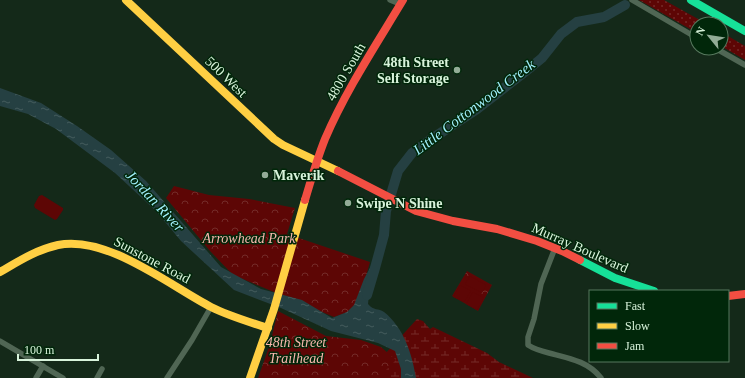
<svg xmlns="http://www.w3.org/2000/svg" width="745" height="378" font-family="'Times New Roman',serif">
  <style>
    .grass { fill: url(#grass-dots) }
    .wetland { fill: url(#wetland-marsh) }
    .park { fill: url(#park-crowns) }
    .garden { fill: #5d0605 }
    .water { fill: url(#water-ripples) }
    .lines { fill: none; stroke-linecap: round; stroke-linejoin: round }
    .river { stroke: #254042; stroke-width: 10 }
    .street { stroke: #506654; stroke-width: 5.5 }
    .fast { stroke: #16e098; stroke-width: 8 }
    .slow { stroke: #ffcf43; stroke-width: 8 }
    .jam { stroke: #f24e42; stroke-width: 8 }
    .poi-dot { fill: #93ac97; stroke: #01270a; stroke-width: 1.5 }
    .labels { text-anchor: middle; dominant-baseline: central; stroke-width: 3; stroke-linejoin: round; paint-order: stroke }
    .poi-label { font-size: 14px; font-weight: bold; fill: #d8f3db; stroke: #01270a; text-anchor: start }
    .street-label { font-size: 14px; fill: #d8f3db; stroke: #01270a }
    .park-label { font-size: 14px; font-style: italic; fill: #f8b6ad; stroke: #01270a }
    .water-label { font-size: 15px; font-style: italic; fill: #a1f0fc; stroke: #01270a }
  </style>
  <defs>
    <pattern id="grass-dots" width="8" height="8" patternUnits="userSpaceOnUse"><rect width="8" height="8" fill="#5d0605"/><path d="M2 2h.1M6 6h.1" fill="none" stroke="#742b29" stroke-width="1.8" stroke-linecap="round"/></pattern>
    <pattern id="wetland-marsh" width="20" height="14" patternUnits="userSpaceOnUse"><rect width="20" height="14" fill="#5d0605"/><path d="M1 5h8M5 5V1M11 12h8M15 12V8" fill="none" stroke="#742b29"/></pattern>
    <pattern id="park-crowns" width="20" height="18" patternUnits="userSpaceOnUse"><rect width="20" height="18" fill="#5d0605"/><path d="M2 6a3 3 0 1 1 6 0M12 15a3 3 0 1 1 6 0" fill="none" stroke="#742b29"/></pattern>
    <pattern id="water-ripples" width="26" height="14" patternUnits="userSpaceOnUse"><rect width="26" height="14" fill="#254042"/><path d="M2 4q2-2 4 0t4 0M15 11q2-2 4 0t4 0" fill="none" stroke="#445c5d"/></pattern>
  </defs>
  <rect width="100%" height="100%" fill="#142919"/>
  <g class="grass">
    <polygon points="639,0 664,0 707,24 697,24 697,33"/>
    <polygon points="721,32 745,46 745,60 721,46"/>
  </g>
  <polygon class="wetland" points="417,319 423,321 430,329 433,327 487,353 499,362 533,378 363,378"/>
  <g class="park">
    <polygon points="174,186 209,195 249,199 295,208 287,234 370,262 360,298 351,311 334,317 233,275 210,251 166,198"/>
    <polygon points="467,271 492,285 478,311 452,296"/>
    <polygon points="278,311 326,336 361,340 381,347 396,360 378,378 258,378 270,344"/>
  </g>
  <g class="garden">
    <polygon points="42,195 63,208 63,210 57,219 55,220 35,208 34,205 39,196"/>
    <polygon points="470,276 486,285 482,293 465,284"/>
    <polygon points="460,285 471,291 464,302 453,297"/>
    <polygon points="473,292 484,298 477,310 466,304"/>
  </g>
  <path class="water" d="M0,88L41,103L77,126L111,150L146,181L221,267L261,289L302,300L332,318L347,312L354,305L364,279L372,264L368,304C374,311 378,308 384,312C404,328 412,354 416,378H401V369L395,351L378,343L331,331L281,308L234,290L181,241L156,211L115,173L56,129L28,114L0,106Z"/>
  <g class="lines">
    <polyline class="river" points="367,295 375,268 384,235 386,211 398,171 412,153 430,140 477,109 531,67 542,58 561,34 577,22 604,17 625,5"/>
    <g class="street">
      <polyline points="390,0 400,4"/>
      <polyline points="632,0 697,38"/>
      <polyline points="715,48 745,65"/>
      <path d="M555,248L541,284L534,319L528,337V345C534,349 541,351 549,353C568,358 588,361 601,378"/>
      <polyline points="0,341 63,378"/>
      <polyline points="36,378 43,366"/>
      <polyline points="97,378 102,369"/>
      <polyline points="167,378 192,340 211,307"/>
    </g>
    <g class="fast">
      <polyline points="691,0 745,31"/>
      <polyline points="580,260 615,278 654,291"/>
    </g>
    <g class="slow">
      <polyline points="126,0 274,139 283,145 338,171"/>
      <path d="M0,272C19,261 36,250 58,245C107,235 169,285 211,307C229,316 249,322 268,328"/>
      <polyline points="250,378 274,309 305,200"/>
    </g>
    <g class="jam">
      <polyline points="338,171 416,211 453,221 497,229 537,241 562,251 580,260"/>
      <path d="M305,200C311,180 317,159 325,139C346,90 376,45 403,0"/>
      <polyline points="728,296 745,294"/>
    </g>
  </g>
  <g class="poi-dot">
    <circle cx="457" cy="70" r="4"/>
    <circle cx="265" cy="175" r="4"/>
    <circle cx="348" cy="203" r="4"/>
  </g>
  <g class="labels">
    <g class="poi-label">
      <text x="449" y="62" text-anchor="end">48th Street<tspan x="449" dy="16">Self Storage</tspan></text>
      <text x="273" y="175">Maverik</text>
      <text x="356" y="203">Swipe N Shine</text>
    </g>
    <g class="street-label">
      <text transform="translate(346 72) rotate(-60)">4800 South</text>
      <text transform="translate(226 77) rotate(44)">500 West</text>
      <text transform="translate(580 248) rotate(24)">Murray Boulevard</text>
      <text transform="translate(152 260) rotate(28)">Sunstone Road</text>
    </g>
    <g class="park-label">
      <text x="249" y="238">Arrowhead Park</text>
      <text x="296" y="342">48th Street<tspan x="296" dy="16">Trailhead</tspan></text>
    </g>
    <g class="water-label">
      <text transform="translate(474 107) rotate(-37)">Little Cottonwood Creek</text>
      <text transform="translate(155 201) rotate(47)">Jordan River</text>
    </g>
  </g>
  <rect x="589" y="290" width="140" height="72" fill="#01270a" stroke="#57795e"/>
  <rect x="597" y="303" width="20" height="6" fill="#16e098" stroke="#57795e"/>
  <text x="625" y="310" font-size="12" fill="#d8f3db">Fast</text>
  <rect x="597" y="323" width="20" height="6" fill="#ffcf43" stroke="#57795e"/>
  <text x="625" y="330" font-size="12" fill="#d8f3db">Slow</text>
  <rect x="597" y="343" width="20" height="6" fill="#f24e42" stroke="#57795e"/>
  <text x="625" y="350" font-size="12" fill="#d8f3db">Jam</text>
  <g transform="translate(709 36) rotate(300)"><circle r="19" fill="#01270a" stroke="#57795e"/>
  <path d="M0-3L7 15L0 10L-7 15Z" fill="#93ac97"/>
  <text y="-6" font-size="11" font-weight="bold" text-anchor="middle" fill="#d8f3db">N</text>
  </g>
  <path d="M18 354v6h80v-6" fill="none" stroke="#d8f3db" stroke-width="2"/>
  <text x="24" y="354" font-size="12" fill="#d8f3db" stroke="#01270a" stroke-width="3" paint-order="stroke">100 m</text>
</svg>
